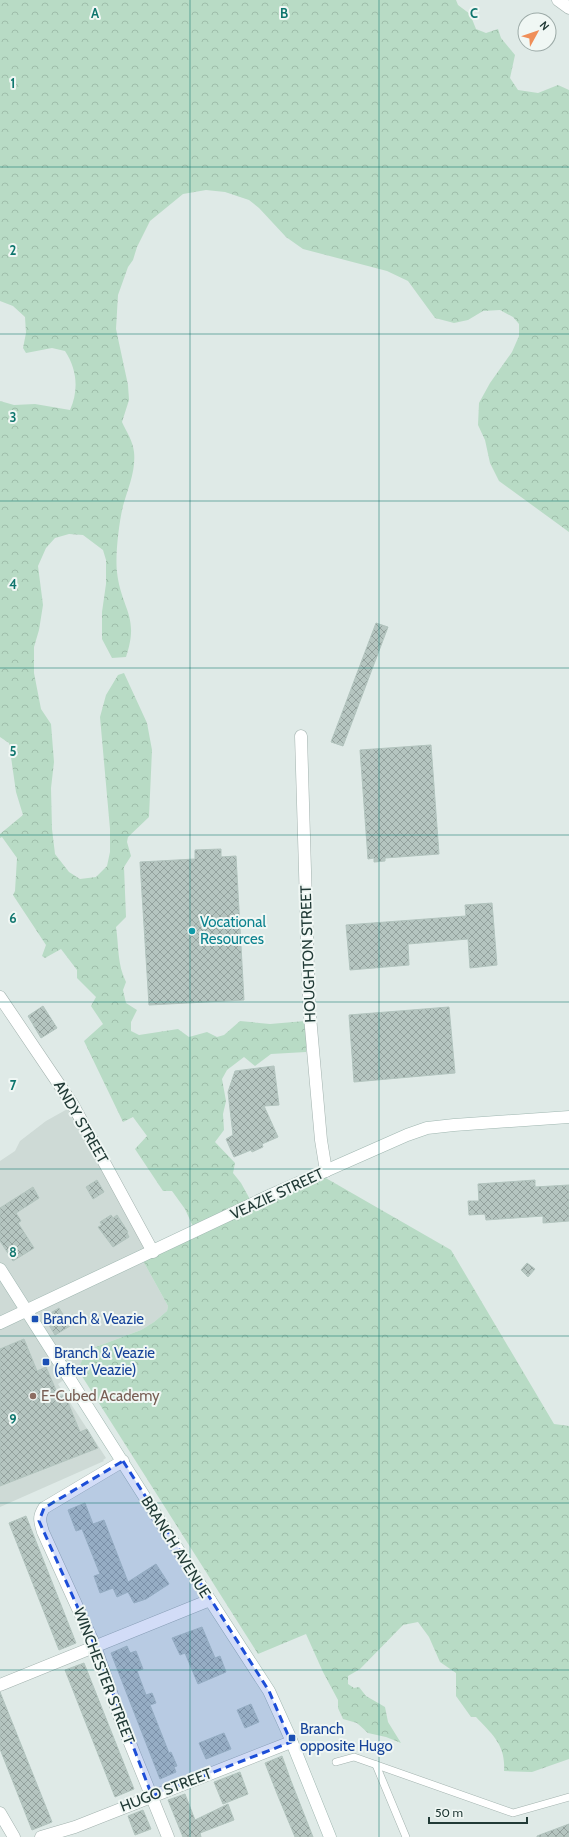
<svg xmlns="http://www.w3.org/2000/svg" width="569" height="1837" font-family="Cabin,sans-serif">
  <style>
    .built { fill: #cedad6 }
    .forest { fill: url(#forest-crowns) }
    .building { fill: url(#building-cross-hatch); stroke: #b2c4be }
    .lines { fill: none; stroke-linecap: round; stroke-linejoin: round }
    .lane-casing { stroke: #a2b2ae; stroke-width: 8 }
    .street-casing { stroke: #a2b2ae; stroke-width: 13 }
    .secondary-casing { stroke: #9fb6b0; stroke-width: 13 }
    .lane { stroke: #fff; stroke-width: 7 }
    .street { stroke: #fff; stroke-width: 12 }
    .secondary { stroke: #fff; stroke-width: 12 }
    .marked { fill: #1d4ed8; fill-opacity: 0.2; stroke: #1d4ed8; stroke-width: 3; stroke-dasharray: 8 5; stroke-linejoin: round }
    .grid { fill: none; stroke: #0f766e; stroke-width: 1; stroke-opacity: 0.55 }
    .culture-dot { fill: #0f9aa8; stroke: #f0f7f4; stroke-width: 1.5 }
    .transit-dot { fill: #1a4fb4; stroke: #f0f7f4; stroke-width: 1.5 }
    .education-dot { fill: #8d6e63; stroke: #f0f7f4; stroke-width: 1.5 }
    .labels { text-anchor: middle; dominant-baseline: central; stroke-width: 4; stroke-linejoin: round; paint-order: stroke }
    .culture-label { font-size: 15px; fill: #0d838f; stroke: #f0f7f4; text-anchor: start }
    .street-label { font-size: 15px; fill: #213a36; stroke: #f0f7f4 }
    .transit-label { font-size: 15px; fill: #164399; stroke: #f0f7f4; text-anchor: start }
    .education-label { font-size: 15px; fill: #785e54; stroke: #f0f7f4; text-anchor: start }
    .grid-label { font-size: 13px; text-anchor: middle; font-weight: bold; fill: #0f766e; stroke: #f0f7f4; stroke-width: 4; stroke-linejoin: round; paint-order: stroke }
  </style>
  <defs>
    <pattern id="forest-crowns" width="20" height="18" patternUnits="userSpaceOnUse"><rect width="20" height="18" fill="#b8dbc5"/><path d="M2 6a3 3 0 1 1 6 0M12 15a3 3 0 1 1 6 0" fill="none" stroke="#9ebdaa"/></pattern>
    <pattern id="building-cross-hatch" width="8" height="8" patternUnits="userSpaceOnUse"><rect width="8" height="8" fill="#b5c5c0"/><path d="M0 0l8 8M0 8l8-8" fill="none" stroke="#93a19d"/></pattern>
  </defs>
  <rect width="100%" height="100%" fill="#dfeae7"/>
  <polygon class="built" points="71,1107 148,1253 142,1259 168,1306 167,1311 154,1322 141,1330 93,1348 82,1360 78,1370 58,1384 106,1458 103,1460 104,1461 0,1507 0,1161 15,1151 20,1141 46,1121"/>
  <path class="forest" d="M0,0H456L458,5L470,14L476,29L486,33L498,29L501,38L515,55L510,78L518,90L538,93L558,85L569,90V532L499,481L490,463L485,440L478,425L479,403L490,383L512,352L519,336V324L513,317L500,310L483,311L468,320L454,323L435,318L408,281L387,271L303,249L286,237L259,208L249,200L225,192L206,190L183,194L150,221L137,247L133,260L128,267L118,295L116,329L128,385L129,400L122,422C126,431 133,441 134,452C136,471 128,488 123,506C119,522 115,556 117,572C121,609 140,616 126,657L112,658L102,639V612L106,584V560L103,550L83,535L69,534L55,538L46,548L38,566L43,605L39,630L34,647V673L41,709L51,724L54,762L51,788L52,829L55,854L69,872L80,879L96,877L107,866L110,852V829L100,717L106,695L118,675L124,673L147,723L152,750L149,817L128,837L127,842L131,856L124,867L126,917L116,927C119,947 117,964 126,982L123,990L126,1003L137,1010L131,1022V1031L139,1035L178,1029L189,1037L207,1032L217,1037L224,1035L240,1021L270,1024L305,1021L306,1026V1052L271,1054L255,1066L244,1057L227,1070L222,1079L226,1101L223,1114L224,1130L215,1142L235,1163L233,1173L241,1183L252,1203L324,1177L451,1250L554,1424L569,1426V1759L532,1772L504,1771C506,1745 492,1734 476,1717H471L456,1696V1673L440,1662L429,1637L418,1622L403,1625L360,1669L348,1676V1684L354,1688L359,1687L366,1696L385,1707L388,1722L401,1743L386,1737L368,1733L357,1723L343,1719L338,1708V1700L323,1672L306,1634L258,1654L78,1370L82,1360L93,1348L141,1330L154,1322L167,1311L168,1306L142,1259L195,1231L185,1209L172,1191H163L135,1149L147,1136L133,1117L123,1122L84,1041L103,1024L91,1006L96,997L77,978V970L61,949L45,958L42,956L46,945L13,895L15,891L17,858L2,837L0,838V834L23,815L16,792L9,743L0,737V401L14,405L35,404L70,410C79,390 77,369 65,351L52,348L26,353L23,348L26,333L25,317L13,306L0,301Z"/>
  <g class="building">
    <polygon points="376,623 388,627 343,746 331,742"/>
    <polygon points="431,745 439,854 385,858 385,861 374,862 374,858 368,859 360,750"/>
    <polygon points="221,849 221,857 236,856 244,1000 149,1005 140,862 195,859 195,850"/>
    <polygon points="492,903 497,965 470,968 468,939 408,944 409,965 350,970 346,925 466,916 465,905"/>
    <polygon points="43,1006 57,1028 41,1038 28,1016"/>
    <polygon points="449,1007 455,1073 354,1082 349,1015"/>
    <polygon points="274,1066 279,1105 264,1106 278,1137 262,1144 263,1147 252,1152 251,1150 234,1157 226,1139 233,1135 228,1092 235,1071"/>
    <polygon points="97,1180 104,1192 93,1199 86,1187"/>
    <polygon points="535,1180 535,1187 569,1185 569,1221 543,1223 543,1216 486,1220 485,1214 469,1215 468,1201 479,1201 478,1184"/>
    <polygon points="33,1187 39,1198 16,1213 21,1221 18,1223 34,1248 13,1261 0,1241 0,1208"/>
    <polygon points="111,1215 113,1218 117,1215 128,1232 127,1233 129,1237 113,1247 98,1227 102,1225 100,1222"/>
    <polygon points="527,1263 535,1269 528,1277 521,1270"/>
    <polygon points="59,1308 70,1326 55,1335 44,1317"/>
    <polygon points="24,1339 37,1371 46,1367 59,1397 65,1395 80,1432 87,1429 98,1448 0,1486 0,1349"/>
    <polygon points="85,1503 93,1524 104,1520 128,1582 156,1564 169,1584 146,1599 134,1603 128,1592 117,1597 113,1588 100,1593 94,1576 100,1574 82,1529 76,1531 68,1510"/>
    <polygon points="26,1516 76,1643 59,1650 9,1523"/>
    <polygon points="202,1627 215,1658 220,1656 226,1672 198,1684 185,1653 180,1655 172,1638"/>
    <polygon points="127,1646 130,1653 136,1651 143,1669 137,1671 146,1695 152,1693 156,1703 150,1705 169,1753 171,1752 177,1766 174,1767 176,1772 160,1779 111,1653"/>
    <polygon points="84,1663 134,1789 115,1797 65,1670"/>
    <polygon points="0,1692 52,1822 32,1830 0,1749"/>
    <polygon points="251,1704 259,1722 245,1728 237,1710"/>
    <polygon points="224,1733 231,1749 206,1759 199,1743"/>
    <polygon points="282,1756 291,1781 313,1837 295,1837 278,1796 265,1763"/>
    <polygon points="240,1772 248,1794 223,1804 214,1782"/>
    <polygon points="185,1794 195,1820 228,1804 234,1820 200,1833 201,1837 183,1837 168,1800"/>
    <polygon points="143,1810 151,1829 135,1835 128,1816"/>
    <polygon points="569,1824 569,1837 537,1837 537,1836"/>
  </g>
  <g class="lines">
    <g class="lane-casing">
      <g id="lane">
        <polyline points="336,1762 354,1757 513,1813 569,1797"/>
        <polyline points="376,1765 406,1837"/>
      </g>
    </g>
    <g class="street-casing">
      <g id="street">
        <polyline points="558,0 569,8"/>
        <polyline points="301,736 309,1005 321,1140 326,1171"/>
        <polyline points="0,997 73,1105 153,1252"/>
        <path d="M123,1461L44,1508C38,1517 40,1522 43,1532L95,1646L121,1721L168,1837"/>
        <polyline points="0,1685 210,1600"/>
        <polyline points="0,1813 14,1837"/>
        <polyline points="41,1837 75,1827 291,1742"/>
      </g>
    </g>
    <g class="secondary-casing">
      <g id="secondary">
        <polyline points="0,1269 210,1600 269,1691 289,1735 330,1837"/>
        <polyline points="0,1323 271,1195 407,1135 427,1128 454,1125 569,1117"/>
      </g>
    </g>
    <use href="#lane" class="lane"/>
    <use href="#street" class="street"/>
    <use href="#secondary" class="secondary"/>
  </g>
  <path class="marked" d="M123,1461L269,1691L291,1742L152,1796L95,1646L39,1521L44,1508Z"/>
  <path class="grid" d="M190,0V1837M379,0V1837M0,167H569M0,334H569M0,501H569M0,668H569M0,835H569M0,1002H569M0,1169H569M0,1336H569M0,1503H569M0,1670H569"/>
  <circle class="culture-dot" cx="192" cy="931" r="4"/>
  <g class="transit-dot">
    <rect x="31" y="1315" width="8" height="8" rx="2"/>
    <rect x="42" y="1358" width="8" height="8" rx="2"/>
    <rect x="288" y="1734" width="8" height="8" rx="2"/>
  </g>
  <circle class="education-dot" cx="33" cy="1396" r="4"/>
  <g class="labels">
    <g class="culture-label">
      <text x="200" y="922">Vocational<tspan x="200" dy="17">Resources</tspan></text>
    </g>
    <g class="street-label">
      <text transform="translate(308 954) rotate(-92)">HOUGHTON STREET</text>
      <text transform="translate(81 1122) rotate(60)">ANDY STREET</text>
      <text transform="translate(277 1194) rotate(-25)">VEAZIE STREET</text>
      <text transform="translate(176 1547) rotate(58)">BRANCH AVENUE</text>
      <text transform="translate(104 1676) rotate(69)">WINCHESTER STREET</text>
      <text transform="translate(166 1790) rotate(-21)">HUGO STREET</text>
    </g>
    <g class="transit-label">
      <text x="43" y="1319">Branch &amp; Veazie</text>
      <text x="54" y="1353">Branch &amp; Veazie<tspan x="54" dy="17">(after Veazie)</tspan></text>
      <text x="300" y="1729">Branch<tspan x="300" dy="17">opposite Hugo</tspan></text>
    </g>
    <g class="education-label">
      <text x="41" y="1396">E-Cubed Academy</text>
    </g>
  </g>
  <g class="grid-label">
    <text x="95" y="18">A</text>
    <text x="284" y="18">B</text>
    <text x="474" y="18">C</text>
    <text x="13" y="88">1</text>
    <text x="13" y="255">2</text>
    <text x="13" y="422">3</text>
    <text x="13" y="589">4</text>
    <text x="13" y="756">5</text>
    <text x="13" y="923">6</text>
    <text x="13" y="1090">7</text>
    <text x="13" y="1257">8</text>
    <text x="13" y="1424">9</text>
  </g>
  <g transform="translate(537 32) rotate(50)"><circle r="19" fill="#f0f7f4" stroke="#9daba8"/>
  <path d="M0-3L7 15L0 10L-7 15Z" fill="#ef8e58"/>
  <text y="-6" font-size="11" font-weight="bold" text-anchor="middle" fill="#213a36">N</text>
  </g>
  <path d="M429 1817v6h98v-6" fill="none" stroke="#213a36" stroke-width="2"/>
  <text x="435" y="1817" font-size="12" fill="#213a36" stroke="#f0f7f4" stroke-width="3" paint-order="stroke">50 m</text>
</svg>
